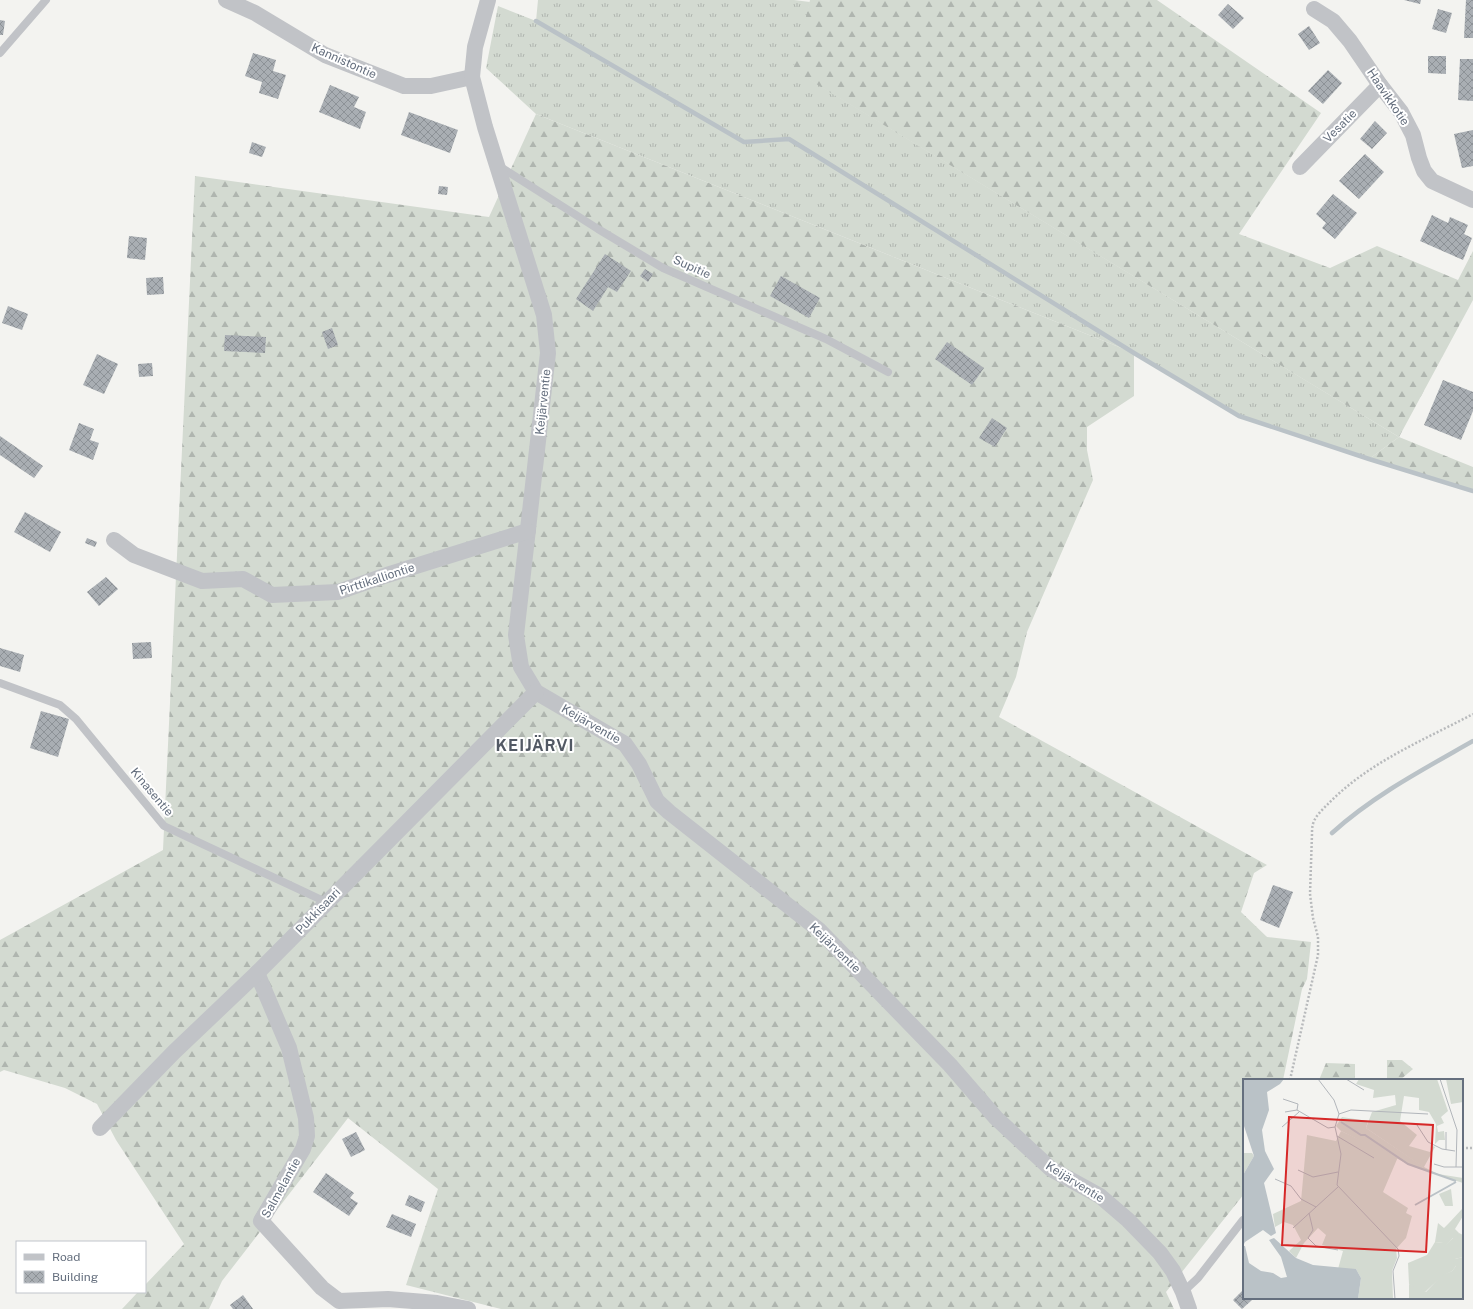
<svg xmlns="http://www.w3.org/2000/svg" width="1473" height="1309" font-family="'Public Sans',sans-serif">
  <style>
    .grass { fill: url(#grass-tufts) }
    .forest { fill: url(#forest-firs) }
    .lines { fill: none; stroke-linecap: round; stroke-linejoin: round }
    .stream { stroke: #bac2c7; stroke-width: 4.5 }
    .building { fill: url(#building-cross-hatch) }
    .path { stroke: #b8babc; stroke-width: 2.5; stroke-dasharray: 2 2; stroke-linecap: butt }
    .service { stroke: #c1c3c7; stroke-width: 8 }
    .minor { stroke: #c1c3c7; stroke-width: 16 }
    .labels { text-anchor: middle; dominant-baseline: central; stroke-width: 4; stroke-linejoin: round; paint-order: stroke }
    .street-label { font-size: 12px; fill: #656f7e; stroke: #fff }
    .district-label { font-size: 16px; font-weight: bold; letter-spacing: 1px; fill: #525964; stroke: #fff }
    .inset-river { fill: none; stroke: #bac2c7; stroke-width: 2 }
    .inset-road { fill: none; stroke: #b2b6bb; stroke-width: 1 }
    .view { fill: #d62828; fill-opacity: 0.15; stroke: #d62828; stroke-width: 2 }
    .inset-edge { fill: none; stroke: #656f7e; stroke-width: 2 }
  </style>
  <defs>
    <pattern id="grass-tufts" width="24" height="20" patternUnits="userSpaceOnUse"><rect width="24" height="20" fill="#d3dad1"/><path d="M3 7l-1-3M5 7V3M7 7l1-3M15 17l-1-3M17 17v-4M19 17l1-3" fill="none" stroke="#afb5af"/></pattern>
    <pattern id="forest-firs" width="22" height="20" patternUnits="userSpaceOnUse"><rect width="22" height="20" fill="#d3dad1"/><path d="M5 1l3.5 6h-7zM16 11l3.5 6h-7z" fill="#afb5af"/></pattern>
    <pattern id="building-cross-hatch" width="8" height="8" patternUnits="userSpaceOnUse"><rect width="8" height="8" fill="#a9aeb3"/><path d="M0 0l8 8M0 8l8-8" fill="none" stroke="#8d9297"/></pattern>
  </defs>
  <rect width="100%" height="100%" fill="#f3f3f0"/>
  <polygon class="grass" points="538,0 794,0 810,2 794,70 1399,437 1369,459 1239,416 1134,353 536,114 486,68 498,6 536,21"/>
  <g class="forest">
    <polygon points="810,0 1157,0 1321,113 1239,234 1330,268 1377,246 1458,280 1473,251 1473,300 1399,437 1473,467 1473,491 1369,459 1399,437 793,70"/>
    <polygon points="536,114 1134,353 1134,396 1087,427 1087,450 1093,480 1027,632 1016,677 999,717 1267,865 1254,873 1241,912 1267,937 1311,942 1307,979 1302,989 1283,1080 1244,1080 1244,1194 1166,1292 1174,1309 501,1309 406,1285 438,1189 348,1118 222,1281 209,1309 122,1309 138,1292 145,1292 145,1285 184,1244 116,1140 97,1104 65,1088 4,1070 0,1072 0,940 163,850 195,176 489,217"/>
    <polygon points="1387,1060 1402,1060 1413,1069 1400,1080 1388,1080 1387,1078"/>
    <polygon points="1326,1063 1355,1064 1355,1080 1319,1080"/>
  </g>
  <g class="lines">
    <g class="stream">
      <polyline points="536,21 744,142 789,139 1134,353 1239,416 1369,459 1473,491"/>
      <path d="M1332,833C1374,795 1424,769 1473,741"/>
    </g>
  </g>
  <g class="building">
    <polygon points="1404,0 1421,0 1420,4"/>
    <polygon points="1466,0 1473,0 1473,38 1464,38"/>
    <polygon points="1228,4 1244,18 1233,29 1218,15"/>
    <polygon points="1438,9 1452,13 1446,33 1432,29"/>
    <polygon points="0,20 5,21 3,35 0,35"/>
    <polygon points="1309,26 1320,43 1309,50 1298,34"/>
    <polygon points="253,53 276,60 273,71 286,75 278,99 259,93 262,82 245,76"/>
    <polygon points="1428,56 1446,56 1446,74 1428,73"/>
    <polygon points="1460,59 1473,59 1473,101 1458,100"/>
    <polygon points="1328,70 1342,83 1323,104 1308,91"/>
    <polygon points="330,85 359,97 354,107 366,112 360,129 319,112"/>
    <polygon points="409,112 458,130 450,153 401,135"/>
    <polygon points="1375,121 1387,133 1372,149 1360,139"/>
    <polygon points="1473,130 1473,166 1462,168 1454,134"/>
    <polygon points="252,142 266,147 262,157 249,153"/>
    <polygon points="1365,154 1384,172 1359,199 1339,181"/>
    <polygon points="439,186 448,187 447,195 438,194"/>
    <polygon points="1333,194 1357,213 1335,239 1322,228 1326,223 1316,214"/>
    <polygon points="1432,215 1448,223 1450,217 1468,225 1464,234 1472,238 1463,260 1420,241"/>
    <polygon points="129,236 147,238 145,260 127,258"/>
    <polygon points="605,254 631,271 617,292 608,287 593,311 576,299"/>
    <polygon points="645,269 653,274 648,282 640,276"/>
    <polygon points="781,276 820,298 809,318 770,296"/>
    <polygon points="163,277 164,294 147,295 146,278"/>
    <polygon points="8,306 28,314 22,330 2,323"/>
    <polygon points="332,328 338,345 328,349 322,332"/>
    <polygon points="225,335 266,337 265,353 224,351"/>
    <polygon points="947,342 984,368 972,385 935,359"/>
    <polygon points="97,354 118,364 104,394 83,385"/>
    <polygon points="152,363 153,376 139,377 138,364"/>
    <polygon points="1443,380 1473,392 1473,411 1461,440 1424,425"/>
    <polygon points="992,418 1007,428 995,447 979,438"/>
    <polygon points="79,423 94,429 90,440 99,443 93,460 69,450"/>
    <polygon points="0,436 43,466 34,478 0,455"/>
    <polygon points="25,512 61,532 50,552 14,532"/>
    <polygon points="87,538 97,542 95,547 85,543"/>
    <polygon points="106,577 118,589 99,606 87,592"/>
    <polygon points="151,642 152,658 133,659 132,643"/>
    <polygon points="0,648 24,655 20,672 0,666"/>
    <polygon points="41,711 69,719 58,757 30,748"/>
    <polygon points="1273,885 1293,892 1279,928 1260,920"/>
    <polygon points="356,1132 365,1150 351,1157 342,1139"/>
    <polygon points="326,1173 354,1193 350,1198 358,1203 349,1216 313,1192"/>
    <polygon points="409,1195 425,1202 421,1212 405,1205"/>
    <polygon points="392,1214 416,1224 411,1237 386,1227"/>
    <polygon points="1243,1290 1244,1298 1251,1298 1253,1299 1242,1309 1233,1300"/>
    <polygon points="243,1295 253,1309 233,1309 230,1305"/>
  </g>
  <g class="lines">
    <g class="path">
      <path d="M1290,1080L1318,955V937L1313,918L1310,894L1312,834C1312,831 1312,827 1313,824C1315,816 1323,809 1329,803C1369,762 1424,740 1473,714"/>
      <polyline points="1462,1148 1473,1148"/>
    </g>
    <g class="service">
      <polyline points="0,53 46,0"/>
      <polyline points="499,166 598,229 663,268 826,339 888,372"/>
      <polyline points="0,683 60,705 76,719 164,826 326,902"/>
      <polyline points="1183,1292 1198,1278 1243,1220"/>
    </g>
    <g class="minor">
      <polyline points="226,0 255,13 325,55 404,86 431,86 472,77"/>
      <polyline points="488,0 475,47 472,77 485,127 544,315 548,353 516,635 521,667 536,692 625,744 639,764 657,801 669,812 819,930 950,1065 996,1118 1051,1169 1100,1196 1128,1220 1160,1253 1173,1271 1183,1292 1189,1309"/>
      <polyline points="1314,9 1333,21 1350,41 1380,85 1401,112 1413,135 1419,158 1424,171 1432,181 1473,200"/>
      <polyline points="1300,167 1380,85"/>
      <polyline points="114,540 134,555 202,581 243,579 272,595 338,592 387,575 528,531"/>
      <polyline points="257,973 289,1048 306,1118 307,1136 303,1149 261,1221 322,1288 339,1301 388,1299 437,1303 468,1309"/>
      <polyline points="100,1128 174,1052 257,973 536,692"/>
    </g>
  </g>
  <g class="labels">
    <g class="street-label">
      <text transform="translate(344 61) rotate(24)">Kannistontie</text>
      <text transform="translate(1388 97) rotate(56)">Haavikkotie</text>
      <text transform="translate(1340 126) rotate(-45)">Vesatie</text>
      <text transform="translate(692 267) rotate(24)">Supitie</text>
      <text transform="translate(543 402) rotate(-84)">Keijärventie</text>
      <text transform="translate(377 579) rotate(-18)">Pirttikalliontie</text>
      <text transform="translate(591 724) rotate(30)">Keijärventie</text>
      <text transform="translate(152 792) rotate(50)">Kinasentie</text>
      <text transform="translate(318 911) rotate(-46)">Pukkisaari</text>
      <text transform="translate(835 948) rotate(44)">Keijärventie</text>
      <text transform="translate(1075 1182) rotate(32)">Keijärventie</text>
      <text transform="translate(281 1188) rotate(-61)">Salmelantie</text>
    </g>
    <g class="district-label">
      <text x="535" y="745">KEIJÄRVI</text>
    </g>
  </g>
  <g transform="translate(1243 1079)">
    <rect width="220" height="220" fill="#f3f3f0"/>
    <path d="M99,38L125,42L123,49L181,88L177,90L165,85L98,52L93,47ZM216,154L220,156V178L212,180L213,187L209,192L198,198L182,213L170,208L166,205L165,184L184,176L192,163L200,164V168Z" fill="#d3dad1"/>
    <path d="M116,0H194L205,32L198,38L201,44L194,47L195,53L201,52L202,61H196L192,65L193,45L186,33L176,31V19L161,17L157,42L174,56L166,67L187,73L190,67L192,68L181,88L195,95L220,99V104L177,90L180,88L123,49L129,33L153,26L152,16L130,19L131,11L113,5ZM203,0H220V23L208,25ZM98,52L155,78L140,113L165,129L163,134L169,137L163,159L153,170L154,179L149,192L150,220H115L118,199L113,190H95L100,172L79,166L83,156L75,149L61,164L53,179L46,172L58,161L50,146L41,143L32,148L30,135L58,122L64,56L93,62ZM0,74H9L11,77L0,96ZM208,110L210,127H202L196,115ZM220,117V137L212,150L216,154L214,159H210L200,169V164L192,163L195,144L201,149L206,144L219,130ZM220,178V220H166V205L183,213L198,197L209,192L213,187L210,183L212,180Z" fill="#d3dad1"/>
    <path d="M0,0H41L37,5L24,13L26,31L19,51L22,72L31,90L21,104L33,154L28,157L20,151L2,163L0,167H2L6,184L18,192L30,194L38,199L44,198L38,178L26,161L31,159L53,179L70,186L113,190L118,199L115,220H0V96L11,77L0,44Z" fill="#bac2c7"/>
    <path class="inset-river" d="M98,43L118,56H122L165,85L213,102M172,126L213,103"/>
    <path class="inset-road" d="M75,0L91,21L96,35L92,48L98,75L94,106L155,170L156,177L150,192L152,220M103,0L121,11M197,0L214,51L213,88M40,20L55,25L54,31M42,33L54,31L85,49L92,48M96,35L108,31L185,35M174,46L185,63L199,70L212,72M39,48L56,33M203,53V71M94,57L131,79M191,85L201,88H220M55,91L70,98L95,93M32,100L48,107L58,120L73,128M66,134L70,151L65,159L73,167L95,171M50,149L95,108"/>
    <path class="view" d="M46,38L190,46L183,173L39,166Z"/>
    <rect width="220" height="220" class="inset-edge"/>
  </g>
  <rect x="16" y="1241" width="130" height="52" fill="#ffffff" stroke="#c1c5cb"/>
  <rect x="24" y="1254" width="20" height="6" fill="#c1c3c7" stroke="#c1c5cb"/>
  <text x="52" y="1261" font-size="12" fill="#656f7e">Road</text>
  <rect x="24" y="1271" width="20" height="12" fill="url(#building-cross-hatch)" stroke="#c1c5cb"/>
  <text x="52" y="1281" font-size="12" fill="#656f7e">Building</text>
</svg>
